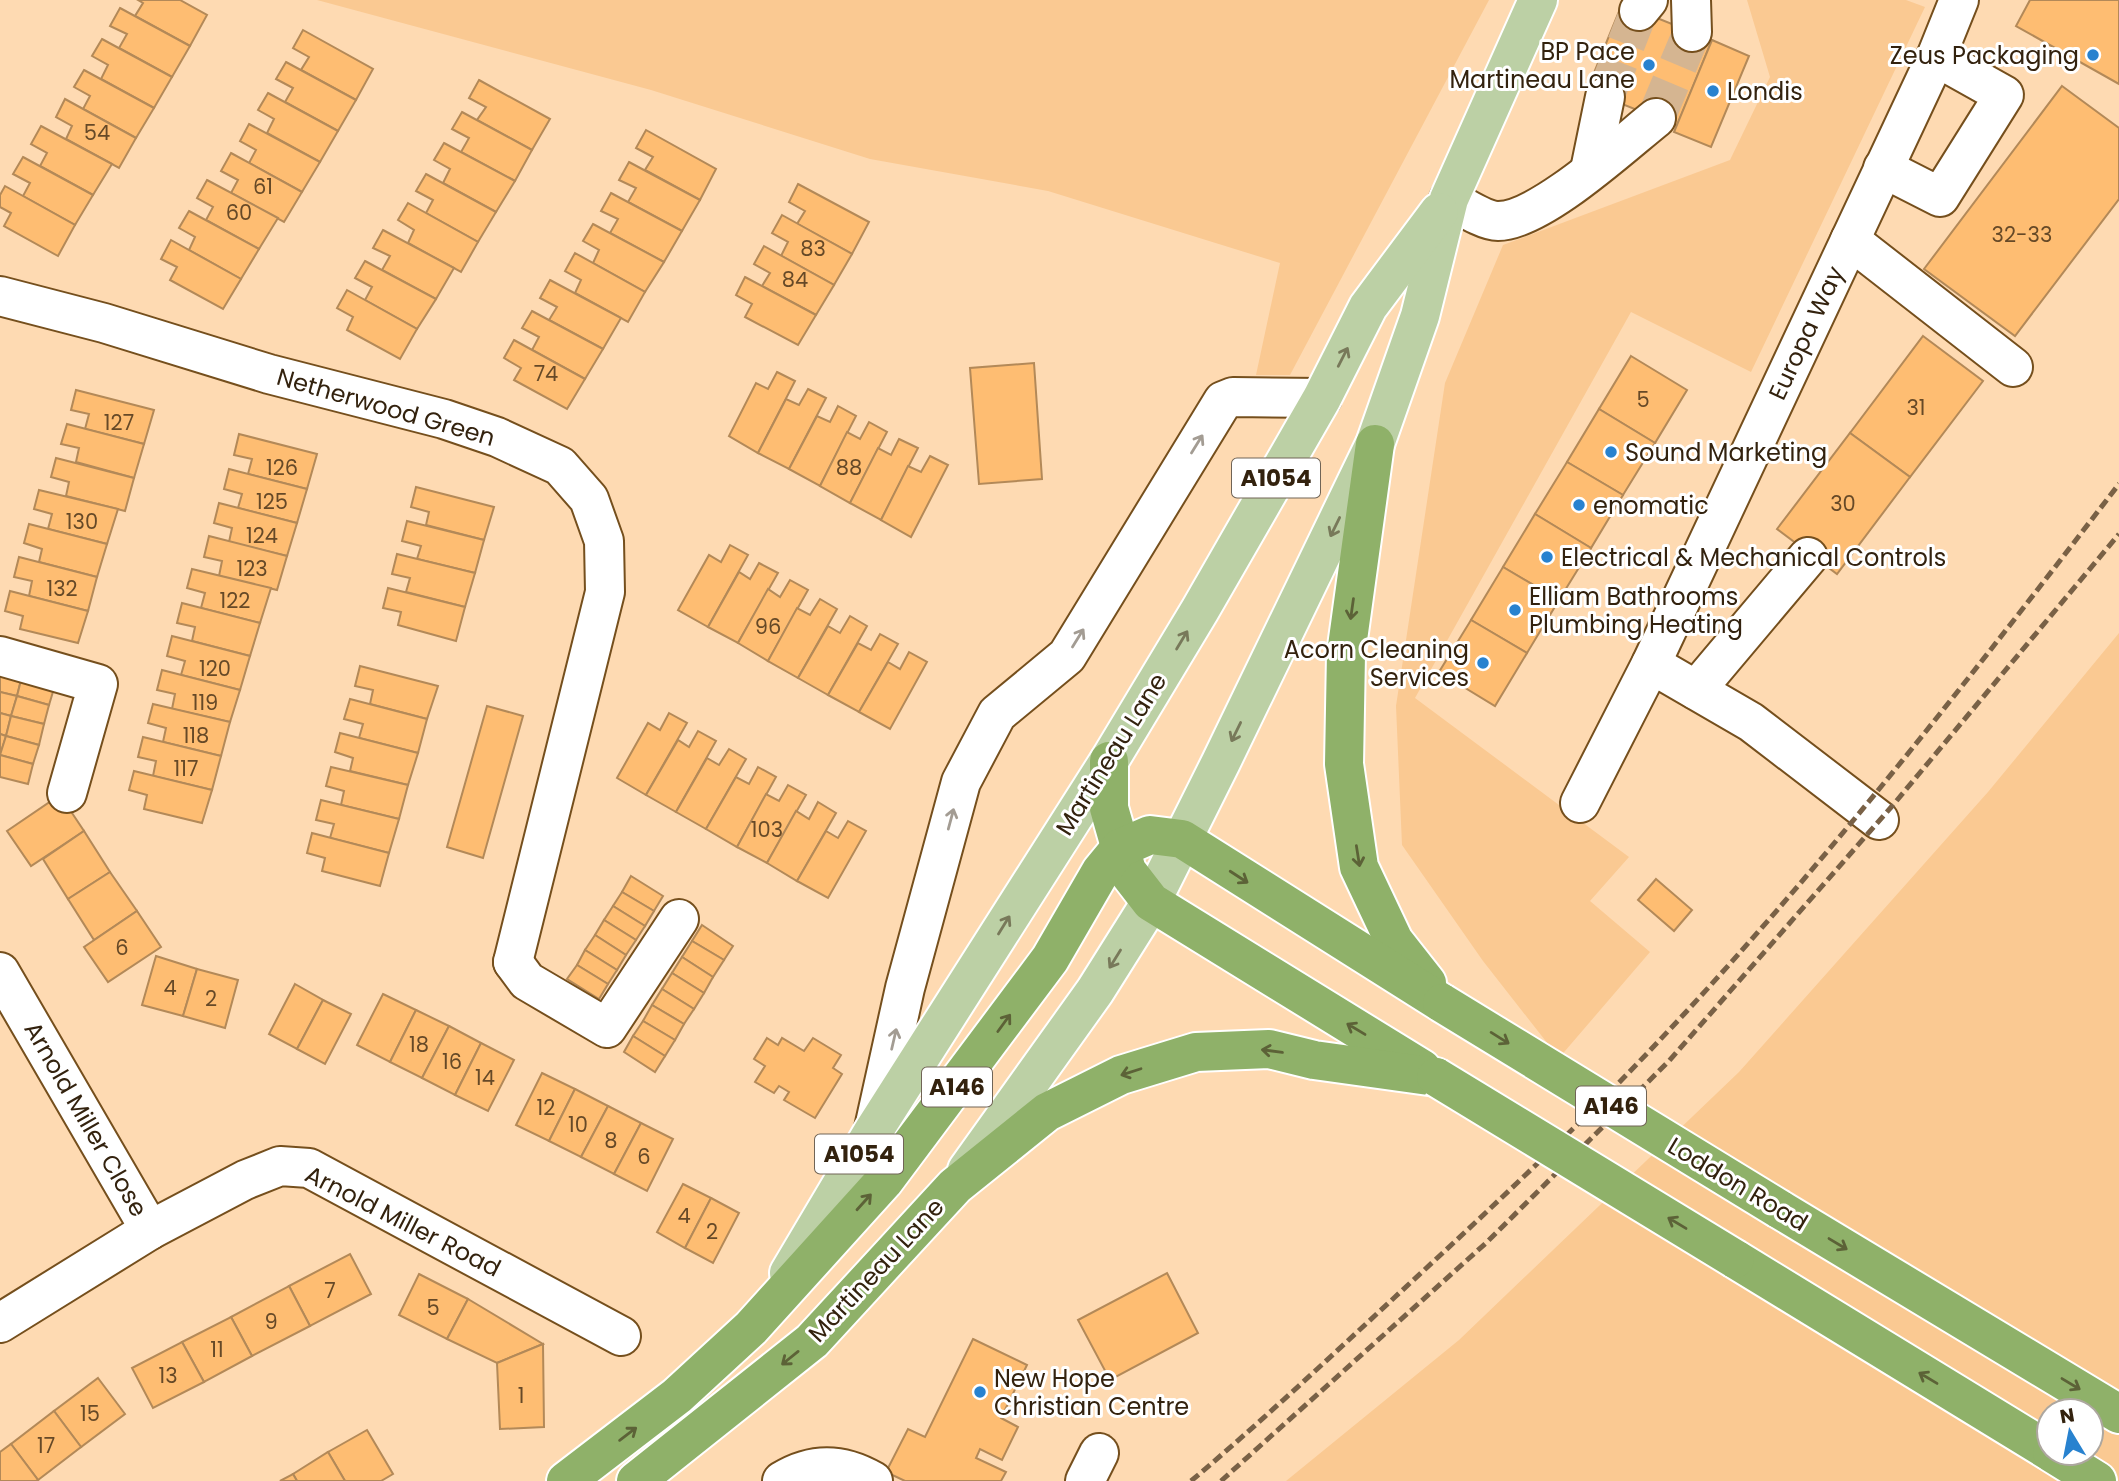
<svg xmlns="http://www.w3.org/2000/svg" width="2119" height="1481" font-family="Poppins,sans-serif">
  <style>
    .green { fill: #fac992; fill-rule: evenodd }
    .building { fill: #febd72; stroke: #b38958; stroke-width: 2 }
    .lines { fill: none; stroke-linecap: round; stroke-linejoin: round }
    .minor-tunnel { stroke: #d5b591; stroke-width: 38; stroke-dasharray: 38 19; stroke-linecap: butt }
    .minor-casing { stroke: #754f1d; stroke-width: 42 }
    .major-casing { stroke: #fff; stroke-width: 42 }
    .highway-casing { stroke: #fff; stroke-width: 42 }
    .minor { stroke: #fff; stroke-width: 38 }
    .major { stroke: #bcd0a5; stroke-width: 38 }
    .highway { stroke: #8fb169; stroke-width: 38 }
    .rail { stroke: #796146; stroke-width: 5; stroke-dasharray: 10 5; stroke-linecap: butt }
    .highway-bridge-casing { stroke: #fff; stroke-width: 42; stroke-linecap: butt }
    .highway-bridge { stroke: #8fb169; stroke-width: 38 }
    .oneway { stroke: #78795a }
    .oneway2 { stroke: #a39c93 }
    .oneway3 { stroke: #5c6237 }
    .poi-dot { fill: #2882cf; stroke: #fff; stroke-width: 2.5 }
    .labels { text-anchor: middle; dominant-baseline: central; stroke-width: 6; stroke-linejoin: round; paint-order: stroke }
    .number-label { font-size: 21px; fill: #664927 }
    .shield { fill: #fff; stroke: #706456; stroke-width: 2 }
    .shield-label { font-size: 23px; font-weight: bold; fill: #33220e }
    .poi-label { font-size: 24px; fill: #33220e; stroke: #fff; text-anchor: start }
    .street-label { font-size: 24px; fill: #33220e; stroke: #fff }
  </style>
  <rect width="100%" height="100%" fill="#fedab2"/>
  <g class="green">
    <polygon points="317,0 1489,0 1290,375 1256,375 1280,263 1048,191 870,159 651,90"/>
    <polygon points="1747,0 1906,0 1925,7 1751,372 1631,312 1415,698 1629,857 1590,901 1650,952 1559,1058 1483,961 1402,845 1396,706 1445,383 1503,245 1730,160 1770,77"/>
    <path d="M2119,633V1481H1286L1459,1340L1739,1072L1988,792ZM2049,1411H2091V1453H2049Z"/>
  </g>
  <g class="building">
    <polygon points="138,0 180,0 207,15 190,46 135,16 143,3"/>
    <polygon points="2030,0 2119,0 2119,84 2016,26"/>
    <polygon points="1622,4 1712,40 1677,126 1587,90"/>
    <polygon points="120,8 190,46 172,77 119,48 127,34 110,26"/>
    <polygon points="303,30 373,69 356,100 301,70 309,57 293,48"/>
    <polygon points="102,39 172,77 154,108 101,79 108,65 92,56"/>
    <polygon points="1712,40 1749,56 1711,147 1674,132"/>
    <polygon points="286,62 356,100 338,131 285,102 293,88 276,79"/>
    <polygon points="84,70 154,108 136,138 83,109 90,96 74,87"/>
    <polygon points="479,80 550,119 532,150 477,120 486,107 469,98"/>
    <polygon points="2062,86 2119,128 2119,199 2015,336 1924,269"/>
    <polygon points="268,93 338,131 320,162 267,133 274,119 258,110"/>
    <polygon points="65,99 136,138 119,168 66,139 72,126 56,117"/>
    <polygon points="462,112 532,150 515,181 461,152 469,138 452,129"/>
    <polygon points="249,124 320,162 302,192 249,163 256,150 240,141"/>
    <polygon points="41,126 112,164 93,195 40,166 47,153 31,144"/>
    <polygon points="646,130 716,169 700,200 645,170 653,157 636,148"/>
    <polygon points="444,143 515,181 496,212 443,183 450,169 434,160"/>
    <polygon points="231,153 302,192 284,222 231,193 238,180 221,171"/>
    <polygon points="23,157 93,195 75,225 23,196 30,183 13,174"/>
    <polygon points="629,162 700,200 682,231 628,202 636,188 619,180"/>
    <polygon points="426,174 496,212 478,242 426,213 433,200 416,191"/>
    <polygon points="207,180 278,218 259,249 206,220 213,207 197,198"/>
    <polygon points="798,184 869,222 852,254 797,224 805,211 789,202"/>
    <polygon points="5,186 75,225 58,256 4,226 11,213 0,207 0,195"/>
    <polygon points="611,193 682,231 664,262 610,233 618,219 601,211"/>
    <polygon points="408,203 478,242 461,272 408,243 414,230 398,220"/>
    <polygon points="189,211 259,249 241,279 189,250 195,237 179,228"/>
    <polygon points="782,215 852,254 834,285 781,256 788,242 772,233"/>
    <polygon points="593,224 664,262 645,292 593,263 599,250 583,241"/>
    <polygon points="383,230 454,268 436,299 382,270 390,256 373,248"/>
    <polygon points="171,240 241,279 223,309 170,280 177,267 161,259"/>
    <polygon points="764,246 834,285 816,315 762,286 770,273 754,264"/>
    <polygon points="575,253 645,292 628,322 575,293 581,280 565,271"/>
    <polygon points="365,261 436,299 417,329 365,300 372,287 355,278"/>
    <polygon points="745,277 816,315 798,345 745,317 752,304 736,295"/>
    <polygon points="550,280 621,318 603,349 549,320 557,307 540,298"/>
    <polygon points="347,290 417,329 400,359 347,330 353,317 337,308"/>
    <polygon points="532,311 603,349 585,379 532,350 539,337 522,328"/>
    <polygon points="1923,336 1983,381 1910,477 1850,433"/>
    <polygon points="514,340 585,379 567,409 514,380 521,368 504,358"/>
    <polygon points="1631,356 1687,390 1655,443 1599,409"/>
    <polygon points="1034,363 1042,479 979,484 970,368"/>
    <polygon points="777,372 795,381 758,453 729,436 756,383 768,389"/>
    <polygon points="808,389 826,398 789,469 758,453 786,399 799,405"/>
    <polygon points="76,390 154,410 144,444 85,429 89,414 71,410"/>
    <polygon points="838,406 856,416 820,486 789,469 817,416 830,422"/>
    <polygon points="1599,409 1655,443 1623,495 1567,462"/>
    <polygon points="869,422 887,432 850,503 820,486 847,432 860,439"/>
    <polygon points="67,424 144,444 134,478 76,462 79,448 61,444"/>
    <polygon points="1850,433 1910,477 1837,574 1777,529"/>
    <polygon points="239,434 317,454 307,489 248,474 252,459 234,455"/>
    <polygon points="899,439 918,448 881,520 850,503 878,448 891,455"/>
    <polygon points="930,456 948,465 911,537 881,520 908,466 921,472"/>
    <polygon points="56,458 134,478 125,511 66,496 69,482 51,477"/>
    <polygon points="1567,462 1623,495 1591,548 1535,514"/>
    <polygon points="229,469 307,489 297,523 238,508 242,494 224,489"/>
    <polygon points="416,487 494,507 484,540 426,525 429,512 411,507"/>
    <polygon points="39,490 118,509 107,544 48,529 52,514 34,509"/>
    <polygon points="219,503 297,523 287,556 229,542 232,528 214,523"/>
    <polygon points="1535,514 1591,548 1559,600 1503,567"/>
    <polygon points="407,521 484,540 475,573 417,559 421,546 402,541"/>
    <polygon points="29,524 107,544 97,577 39,562 42,549 24,543"/>
    <polygon points="209,536 287,556 277,590 219,576 222,561 204,557"/>
    <polygon points="730,545 748,555 708,627 678,610 709,555 721,562"/>
    <polygon points="397,554 475,573 465,607 406,592 410,578 392,574"/>
    <polygon points="19,557 97,577 88,611 29,596 32,581 14,577"/>
    <polygon points="759,563 778,573 738,643 708,627 739,572 750,579"/>
    <polygon points="1503,567 1559,600 1527,653 1471,620"/>
    <polygon points="192,569 271,588 260,623 201,608 205,593 187,588"/>
    <polygon points="790,580 808,590 768,661 738,643 768,589 780,597"/>
    <polygon points="388,588 465,607 456,641 398,625 401,612 383,608"/>
    <polygon points="10,591 88,611 78,643 20,629 23,616 5,611"/>
    <polygon points="820,599 837,609 798,678 768,661 797,608 810,615"/>
    <polygon points="182,603 260,623 250,656 192,641 195,627 177,623"/>
    <polygon points="850,616 867,626 828,695 798,678 828,626 840,633"/>
    <polygon points="1471,620 1527,653 1495,706 1439,672"/>
    <polygon points="880,634 898,644 859,712 828,695 858,643 871,650"/>
    <polygon points="172,636 250,656 240,690 181,675 185,661 167,656"/>
    <polygon points="909,652 927,662 890,729 859,712 888,662 900,669"/>
    <polygon points="360,666 438,686 427,719 370,704 373,690 355,686"/>
    <polygon points="0,670 22,676 17,696 0,692"/>
    <polygon points="162,670 240,690 230,722 172,709 175,694 157,690"/>
    <polygon points="22,676 55,685 49,705 17,696"/>
    <polygon points="0,692 17,696 11,716 0,713"/>
    <polygon points="17,696 49,705 44,724 11,716"/>
    <polygon points="350,699 427,719 418,753 359,738 363,724 344,719"/>
    <polygon points="153,704 230,722 221,756 163,742 166,728 148,723"/>
    <polygon points="487,706 523,716 483,858 447,847"/>
    <polygon points="0,713 11,716 6,736 0,734"/>
    <polygon points="669,713 687,723 646,795 617,778 648,723 660,730"/>
    <polygon points="11,716 44,724 39,745 6,736"/>
    <polygon points="698,731 716,741 676,812 646,795 678,740 689,747"/>
    <polygon points="340,733 418,753 408,785 350,771 353,758 335,752"/>
    <polygon points="0,734 6,736 0,755"/>
    <polygon points="6,736 39,745 33,764 0,755"/>
    <polygon points="143,737 221,756 212,790 153,776 156,761 138,757"/>
    <polygon points="729,749 746,759 706,829 676,812 707,758 719,765"/>
    <polygon points="0,755 33,764 28,784 0,777"/>
    <polygon points="331,767 408,785 399,819 341,805 344,791 326,786"/>
    <polygon points="758,767 776,777 737,847 706,829 736,777 749,784"/>
    <polygon points="134,771 212,790 202,823 144,809 147,795 129,790"/>
    <polygon points="788,785 806,795 767,863 737,847 766,794 779,801"/>
    <polygon points="60,795 84,831 31,866 7,831"/>
    <polygon points="321,800 399,819 389,853 330,838 334,824 316,820"/>
    <polygon points="818,802 836,813 797,881 767,863 796,811 809,819"/>
    <polygon points="848,821 866,831 828,898 797,881 826,831 838,838"/>
    <polygon points="84,831 110,872 68,899 43,859"/>
    <polygon points="312,833 389,853 380,886 322,871 325,858 307,853"/>
    <polygon points="110,872 137,911 94,940 68,899"/>
    <polygon points="631,876 663,896 654,911 622,892"/>
    <polygon points="1656,879 1692,910 1674,931 1638,900"/>
    <polygon points="622,892 654,911 645,926 613,906"/>
    <polygon points="613,906 645,926 636,940 604,920"/>
    <polygon points="137,911 161,947 108,982 84,947"/>
    <polygon points="604,920 636,940 626,955 595,935"/>
    <polygon points="702,925 733,946 724,960 692,941"/>
    <polygon points="595,935 626,955 617,970 585,950"/>
    <polygon points="692,941 724,960 713,977 682,957"/>
    <polygon points="585,950 617,970 608,984 577,965"/>
    <polygon points="156,956 197,969 183,1016 142,1005"/>
    <polygon points="682,957 713,977 704,993 672,973"/>
    <polygon points="577,965 608,984 599,999 567,979"/>
    <polygon points="197,969 238,980 225,1028 183,1016"/>
    <polygon points="672,973 704,993 694,1009 662,989"/>
    <polygon points="295,984 323,1000 297,1049 269,1034"/>
    <polygon points="662,989 694,1009 684,1024 652,1005"/>
    <polygon points="383,994 416,1010 390,1062 357,1045"/>
    <polygon points="323,1000 351,1014 325,1064 297,1049"/>
    <polygon points="652,1005 684,1024 675,1040 643,1021"/>
    <polygon points="416,1010 449,1026 422,1078 390,1062"/>
    <polygon points="643,1021 675,1040 665,1056 633,1036"/>
    <polygon points="449,1026 481,1043 455,1095 422,1078"/>
    <polygon points="633,1036 665,1056 655,1072 624,1052"/>
    <polygon points="767,1038 778,1045 782,1038 804,1051 813,1038 841,1055 833,1068 842,1074 815,1118 784,1100 789,1092 779,1086 774,1093 755,1082 765,1066 754,1059"/>
    <polygon points="481,1043 514,1060 488,1111 455,1095"/>
    <polygon points="542,1073 575,1089 549,1141 516,1125"/>
    <polygon points="575,1089 608,1106 581,1157 549,1141"/>
    <polygon points="608,1106 641,1123 614,1174 581,1157"/>
    <polygon points="641,1123 673,1139 647,1191 614,1174"/>
    <polygon points="683,1184 711,1198 685,1248 657,1232"/>
    <polygon points="711,1198 739,1213 713,1263 685,1248"/>
    <polygon points="350,1254 371,1294 310,1326 289,1286"/>
    <polygon points="1167,1273 1198,1333 1110,1380 1078,1320"/>
    <polygon points="419,1274 468,1299 447,1339 399,1315"/>
    <polygon points="289,1286 310,1326 252,1356 231,1317"/>
    <polygon points="468,1299 543,1344 497,1363 447,1339"/>
    <polygon points="231,1317 252,1356 204,1382 182,1342"/>
    <polygon points="973,1339 1027,1365 1001,1418 1018,1427 1002,1460 980,1449 976,1458 1006,1472 1001,1481 905,1481 886,1472 908,1429 925,1437"/>
    <polygon points="182,1342 204,1382 153,1408 132,1368"/>
    <polygon points="543,1344 544,1427 500,1429 497,1363"/>
    <polygon points="98,1378 125,1414 81,1447 54,1411"/>
    <polygon points="54,1411 81,1447 38,1480 11,1444"/>
    <polygon points="367,1430 393,1474 381,1481 345,1481 328,1452"/>
    <polygon points="11,1444 38,1480 36,1481 0,1481 0,1452"/>
    <polygon points="328,1452 345,1481 297,1481 293,1474"/>
    <polygon points="293,1474 297,1481 280,1481"/>
  </g>
  <g class="lines">
    <g class="minor-tunnel">
      <polyline points="1605,97 1639,11"/>
      <polyline points="1656,118 1692,32"/>
    </g>
    <g class="minor-casing">
      <g id="minor">
        <polyline points="1691,0 1692,32"/>
        <polyline points="1639,11 1648,0"/>
        <polyline points="1883,168 1940,197 2004,95 1936,57"/>
        <polyline points="1590,170 1605,97"/>
        <path d="M1449,199C1462,206 1484,221 1498,221C1540,221 1622,145 1656,118"/>
        <polyline points="1850,240 2013,367"/>
        <polyline points="0,296 104,323 269,374 444,419 497,437 560,466 589,499 604,541 605,592 513,962"/>
        <polyline points="0,656 98,684 67,793"/>
        <polyline points="1651,664 1751,722 1879,820"/>
        <polyline points="1696,690 1808,557"/>
        <polyline points="1580,803 1651,664 1936,57 1959,0"/>
        <polyline points="513,962 527,981 607,1028 679,919"/>
        <polyline points="0,972 150,1230"/>
        <polyline points="874,1128 905,988 961,782 997,714 1067,656 1223,401 1233,397 1322,398"/>
        <polyline points="0,1323 150,1230 245,1180 280,1166 309,1168 621,1336"/>
        <path d="M782,1481C813,1462 842,1463 873,1481"/>
        <polyline points="1085,1481 1099,1453"/>
      </g>
    </g>
    <g class="major-casing">
      <g id="major">
        <polyline points="967,1170 1095,991 1151,902 1221,762 1375,444 1420,316 1449,199 1538,0"/>
        <polyline points="789,1273 874,1130 1109,761 1200,610 1322,398 1368,307 1439,212"/>
      </g>
    </g>
    <g class="highway-casing">
      <g id="highway">
        <polyline points="1375,444 1346,654 1344,764 1359,867 1394,941 1427,983"/>
        <polyline points="1109,761 1109,808 1127,871 1151,902 1422,1069"/>
        <polyline points="1779,1209 2119,1414"/>
        <polyline points="1735,1259 2049,1451"/>
        <polyline points="2052,1453 2097,1481"/>
        <polyline points="566,1481 677,1396 751,1328 884,1181 1050,959 1101,871 1120,848 1150,835 1182,839 1442,1003"/>
        <polyline points="636,1481 812,1341 955,1186 1047,1112 1121,1075 1196,1052 1269,1049 1314,1060 1436,1077"/>
      </g>
    </g>
    <use href="#minor" class="minor"/>
    <use href="#major" class="major"/>
    <use href="#highway" class="highway"/>
    <g class="rail">
      <path d="M1191,1481C1261,1422 1328,1359 1395,1297C1484,1215 1573,1132 1656,1044C1821,870 1973,674 2119,484"/>
      <polyline points="1221,1481 1486,1243 1669,1061 1893,805 2119,534"/>
    </g>
    <g class="highway-bridge-casing">
      <g id="highway-bridge">
        <polyline points="1442,1003 1779,1209"/>
        <polyline points="1436,1077 1735,1259"/>
      </g>
    </g>
    <use href="#highway-bridge" class="highway-bridge"/>
  </g>
  <defs><path id="oneway-shaft" d="M-6 0H5M1.5-3L5.5 0L1.5 3" fill="none" stroke-width="1.6" stroke-linecap="round" stroke-linejoin="round" transform="scale(1.75)"/></defs>
  <g class="oneway">
    <use href="#oneway-shaft" transform="translate(1343 357) rotate(-63)"/>
    <use href="#oneway-shaft" transform="translate(1335 527) rotate(116)"/>
    <use href="#oneway-shaft" transform="translate(1182 640) rotate(-59)"/>
    <use href="#oneway-shaft" transform="translate(1236 732) rotate(116)"/>
    <use href="#oneway-shaft" transform="translate(1004 925) rotate(-58)"/>
    <use href="#oneway-shaft" transform="translate(1115 959) rotate(122)"/>
  </g>
  <g class="oneway2">
    <use href="#oneway-shaft" transform="translate(1197 444) rotate(-58)"/>
    <use href="#oneway-shaft" transform="translate(1078 638) rotate(-58)"/>
    <use href="#oneway-shaft" transform="translate(951 819) rotate(-75)"/>
    <use href="#oneway-shaft" transform="translate(894 1039) rotate(-77)"/>
  </g>
  <g class="oneway3">
    <use href="#oneway-shaft" transform="translate(1352 609) rotate(98)"/>
    <use href="#oneway-shaft" transform="translate(1358 856) rotate(81)"/>
    <use href="#oneway-shaft" transform="translate(1239 877) rotate(33)"/>
    <use href="#oneway-shaft" transform="translate(1004 1023) rotate(-54)"/>
    <use href="#oneway-shaft" transform="translate(1356 1029) rotate(-149)"/>
    <use href="#oneway-shaft" transform="translate(1500 1038) rotate(32)"/>
    <use href="#oneway-shaft" transform="translate(1272 1051) rotate(-172)"/>
    <use href="#oneway-shaft" transform="translate(1131 1072) rotate(162)"/>
    <use href="#oneway-shaft" transform="translate(864 1202) rotate(-48)"/>
    <use href="#oneway-shaft" transform="translate(1677 1223) rotate(-149)"/>
    <use href="#oneway-shaft" transform="translate(1838 1244) rotate(31)"/>
    <use href="#oneway-shaft" transform="translate(790 1358) rotate(141)"/>
    <use href="#oneway-shaft" transform="translate(1928 1378) rotate(-149)"/>
    <use href="#oneway-shaft" transform="translate(2071 1384) rotate(31)"/>
    <use href="#oneway-shaft" transform="translate(628 1434) rotate(-37)"/>
  </g>
  <g class="poi-dot">
    <circle cx="2093" cy="55" r="7"/>
    <circle cx="1649" cy="65" r="7"/>
    <circle cx="1713" cy="91" r="7"/>
    <circle cx="1611" cy="452" r="7"/>
    <circle cx="1579" cy="505" r="7"/>
    <circle cx="1547" cy="557" r="7"/>
    <circle cx="1515" cy="610" r="7"/>
    <circle cx="1483" cy="663" r="7"/>
    <circle cx="980" cy="1392" r="7"/>
  </g>
  <g class="labels">
    <g class="number-label">
      <text x="97" y="132">54</text>
      <text x="263" y="186">61</text>
      <text x="239" y="212">60</text>
      <text x="2022" y="234">32-33</text>
      <text x="813" y="248">83</text>
      <text x="795" y="279">84</text>
      <text x="546" y="373">74</text>
      <text x="1643" y="399">5</text>
      <text x="1916" y="407">31</text>
      <text x="119" y="422">127</text>
      <text x="282" y="467">126</text>
      <text x="849" y="467">88</text>
      <text x="272" y="501">125</text>
      <text x="1843" y="503">30</text>
      <text x="82" y="521">130</text>
      <text x="262" y="535">124</text>
      <text x="252" y="568">123</text>
      <text x="62" y="588">132</text>
      <text x="235" y="600">122</text>
      <text x="768" y="626">96</text>
      <text x="215" y="668">120</text>
      <text x="205" y="702">119</text>
      <text x="196" y="735">118</text>
      <text x="186" y="768">117</text>
      <text x="767" y="829">103</text>
      <text x="122" y="947">6</text>
      <text x="170" y="987">4</text>
      <text x="211" y="998">2</text>
      <text x="419" y="1044">18</text>
      <text x="452" y="1061">16</text>
      <text x="485" y="1077">14</text>
      <text x="546" y="1107">12</text>
      <text x="578" y="1124">10</text>
      <text x="611" y="1140">8</text>
      <text x="644" y="1156">6</text>
      <text x="684" y="1215">4</text>
      <text x="712" y="1231">2</text>
      <text x="330" y="1290">7</text>
      <text x="433" y="1307">5</text>
      <text x="271" y="1321">9</text>
      <text x="217" y="1349">11</text>
      <text x="168" y="1375">13</text>
      <text x="521" y="1395">1</text>
      <text x="90" y="1413">15</text>
      <text x="46" y="1445">17</text>
    </g>
    <g class="shield">
      <rect x="1232" y="458.5" width="88" height="39" rx="5"/>
      <rect x="922" y="1067.5" width="70" height="39" rx="5"/>
      <rect x="1576" y="1086.5" width="70" height="39" rx="5"/>
      <rect x="815" y="1134.5" width="88" height="39" rx="5"/>
    </g>
    <g class="shield-label">
      <text x="1276" y="478">A1054</text>
      <text x="957" y="1087">A146</text>
      <text x="1611" y="1106">A146</text>
      <text x="859" y="1154">A1054</text>
    </g>
    <g class="poi-label">
      <text x="1635" y="51" text-anchor="end">BP Pace<tspan x="1635" dy="28">Martineau Lane</tspan></text>
      <text x="2079" y="55" text-anchor="end">Zeus Packaging</text>
      <text x="1727" y="91">Londis</text>
      <text x="1625" y="452">Sound Marketing</text>
      <text x="1593" y="505">enomatic</text>
      <text x="1561" y="557">Electrical &amp; Mechanical Controls</text>
      <text x="1529" y="596">Elliam Bathrooms<tspan x="1529" dy="28">Plumbing Heating</tspan></text>
      <text x="1469" y="649" text-anchor="end">Acorn Cleaning<tspan x="1469" dy="28">Services</tspan></text>
      <text x="994" y="1378">New Hope<tspan x="994" dy="28">Christian Centre</tspan></text>
    </g>
    <g class="street-label">
      <text transform="translate(1806 333) rotate(-65)">Europa Way</text>
      <text transform="translate(386 407) rotate(16)">Netherwood Green</text>
      <text transform="translate(1111 754) rotate(-58)">Martineau Lane</text>
      <text transform="translate(86 1119) rotate(60)">Arnold Miller Close</text>
      <text transform="translate(1738 1184) rotate(31)">Loddon Road</text>
      <text transform="translate(403 1221) rotate(27)">Arnold Miller Road</text>
      <text transform="translate(876 1270) rotate(-47)">Martineau Lane</text>
    </g>
  </g>
  <g transform="translate(2070 1432) rotate(350)"><circle r="33" fill="#ffffff" stroke="#ada79f" stroke-width="2"/>
  <path d="M0-5L12 26L0 18L-12 26Z" fill="#2882cf"/>
  <text y="-10" font-size="19" font-weight="bold" text-anchor="middle" fill="#33220e">N</text>
  </g>
</svg>
